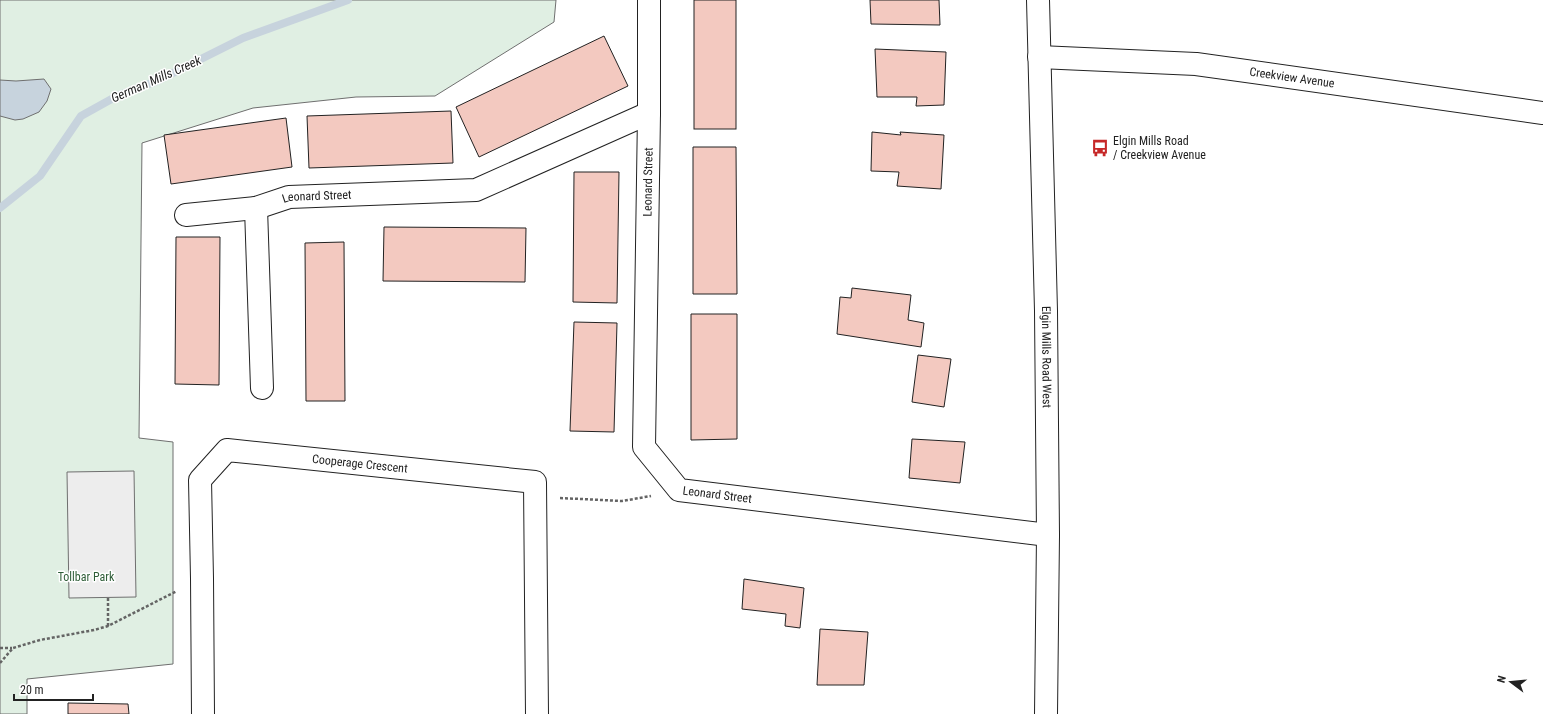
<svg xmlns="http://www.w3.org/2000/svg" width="1543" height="714" font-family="'Roboto Condensed',sans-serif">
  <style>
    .green { fill: #e0efe3; stroke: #6f6f6f }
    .parking { fill: #ededed; stroke: #6f6f6f }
    .water { fill: #c7d3dd; stroke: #6f6f6f }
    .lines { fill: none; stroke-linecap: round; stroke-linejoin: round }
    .stream { stroke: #c7d3dd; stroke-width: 8 }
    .building { fill: #f3c9c0; stroke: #222 }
    .minor-casing { stroke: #222; stroke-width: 24 }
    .major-casing { stroke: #222; stroke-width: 24 }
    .path { stroke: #646464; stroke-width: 2.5; stroke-dasharray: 3 2; stroke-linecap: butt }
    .minor { stroke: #fff; stroke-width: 22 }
    .major { stroke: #fff; stroke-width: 22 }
    .labels { text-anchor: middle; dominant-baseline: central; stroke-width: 3; stroke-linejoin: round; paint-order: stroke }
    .street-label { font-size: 12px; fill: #222; stroke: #fff }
    .poi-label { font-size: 12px; fill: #222; stroke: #fff; text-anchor: start }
    .park-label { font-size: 12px; fill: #2f5e38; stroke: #fff }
    .water-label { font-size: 13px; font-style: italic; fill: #222; stroke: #fff }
  </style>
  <rect width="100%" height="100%" fill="#fff"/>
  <polygon class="green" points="0,0 556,0 554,22 435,96 356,97 253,108 142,143 139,438 173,442 173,664 27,679 27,714 0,714"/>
  <polygon class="parking" points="134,471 136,597 69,598 67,472"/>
  <polygon class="water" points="44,79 51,89 47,101 39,112 23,119 15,120 0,116 0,80 16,81"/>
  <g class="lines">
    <polyline class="stream" points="0,208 40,176 81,116 117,96 157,81 243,38 348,0"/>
  </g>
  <g class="building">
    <rect x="694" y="0" width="42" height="129"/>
    <polygon points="870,0 939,0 940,25 871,24"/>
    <polygon points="604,36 628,86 479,157 456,107"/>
    <polygon points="875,49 946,52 944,105 916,106 917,97 877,97"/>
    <polygon points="451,111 453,163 309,168 307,116"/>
    <polygon points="286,118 292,167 171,184 164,135"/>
    <polygon points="872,132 901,135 900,132 944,135 941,189 897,186 899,172 871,171"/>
    <polygon points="693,147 736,147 737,294 693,294"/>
    <polygon points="574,172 619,172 617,303 573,302"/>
    <polygon points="384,227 526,228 525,282 383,281"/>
    <polygon points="176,237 220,237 219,385 175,384"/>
    <polygon points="344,242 345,401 306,401 305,243"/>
    <polygon points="852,288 911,295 908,320 924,323 921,347 837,334 840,297 851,298"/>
    <polygon points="691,314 737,314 737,439 691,440"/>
    <polygon points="574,322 617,323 614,432 570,431"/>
    <polygon points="918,355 951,359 944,407 912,402"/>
    <polygon points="912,439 965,442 960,483 909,478"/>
    <polygon points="744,579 804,588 800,628 785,626 786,614 742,609"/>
    <polygon points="820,629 868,632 864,685 817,685"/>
    <polygon points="68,703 128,704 129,714 68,714"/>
  </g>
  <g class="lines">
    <g class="minor-casing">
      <g id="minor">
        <path id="s1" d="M649,0V113L644,447L679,490L1048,535"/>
        <path id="s2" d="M1039,57L1196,64L1543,113"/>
        <polyline points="256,208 262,388"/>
        <path id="s3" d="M186,215L256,208L289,197L476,190L649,113"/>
        <path id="s4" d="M203,714L202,578L200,480L227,450L535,482L537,714"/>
      </g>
    </g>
    <g class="major-casing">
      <g id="major">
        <path id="s5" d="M1038,0L1046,311L1048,535L1046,714"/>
      </g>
    </g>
    <g class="path">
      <polyline points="560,498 622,501 651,496"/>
      <polyline points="108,598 108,626"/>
      <polyline points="0,648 12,648"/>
      <polyline points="0,663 13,648 40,640 94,630 108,626 177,591"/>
    </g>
    <use href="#minor" class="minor"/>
    <use href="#major" class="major"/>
  </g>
  <defs>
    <g id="bus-bare" transform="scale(1.38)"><path d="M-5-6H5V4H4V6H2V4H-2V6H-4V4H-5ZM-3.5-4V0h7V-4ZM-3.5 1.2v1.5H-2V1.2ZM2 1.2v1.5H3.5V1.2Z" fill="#c62828" stroke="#fff" stroke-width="2.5" paint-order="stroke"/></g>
  </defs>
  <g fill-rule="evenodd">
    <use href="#bus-bare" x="1100" y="148"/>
  </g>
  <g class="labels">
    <g class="street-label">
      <text stroke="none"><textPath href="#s2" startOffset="254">Creekview Avenue</textPath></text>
      <text transform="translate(648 182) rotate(-89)">Leonard Street</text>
      <text stroke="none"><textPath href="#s3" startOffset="133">Leonard Street</textPath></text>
      <text stroke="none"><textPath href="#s5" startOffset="357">Elgin Mills Road West</textPath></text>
      <text stroke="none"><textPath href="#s4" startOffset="408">Cooperage Crescent</textPath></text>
      <text stroke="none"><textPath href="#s1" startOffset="541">Leonard Street</textPath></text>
    </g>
    <g class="poi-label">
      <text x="1113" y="141">Elgin Mills Road<tspan x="1113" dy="14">/ Creekview Avenue</tspan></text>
    </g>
    <g class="park-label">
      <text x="86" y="577">Tollbar Park</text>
    </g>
    <g class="water-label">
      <text transform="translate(156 79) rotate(-24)">German Mills Creek</text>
    </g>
  </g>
  <g transform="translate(1511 682) rotate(286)" stroke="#ffffff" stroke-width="3" paint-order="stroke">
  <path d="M0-3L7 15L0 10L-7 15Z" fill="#222222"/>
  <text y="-6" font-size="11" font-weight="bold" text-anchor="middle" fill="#222222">N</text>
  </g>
  <path d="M14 694v6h79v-6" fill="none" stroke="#222222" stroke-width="2"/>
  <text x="20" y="694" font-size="12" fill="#222222" stroke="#ffffff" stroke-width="3" paint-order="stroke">20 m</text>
</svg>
